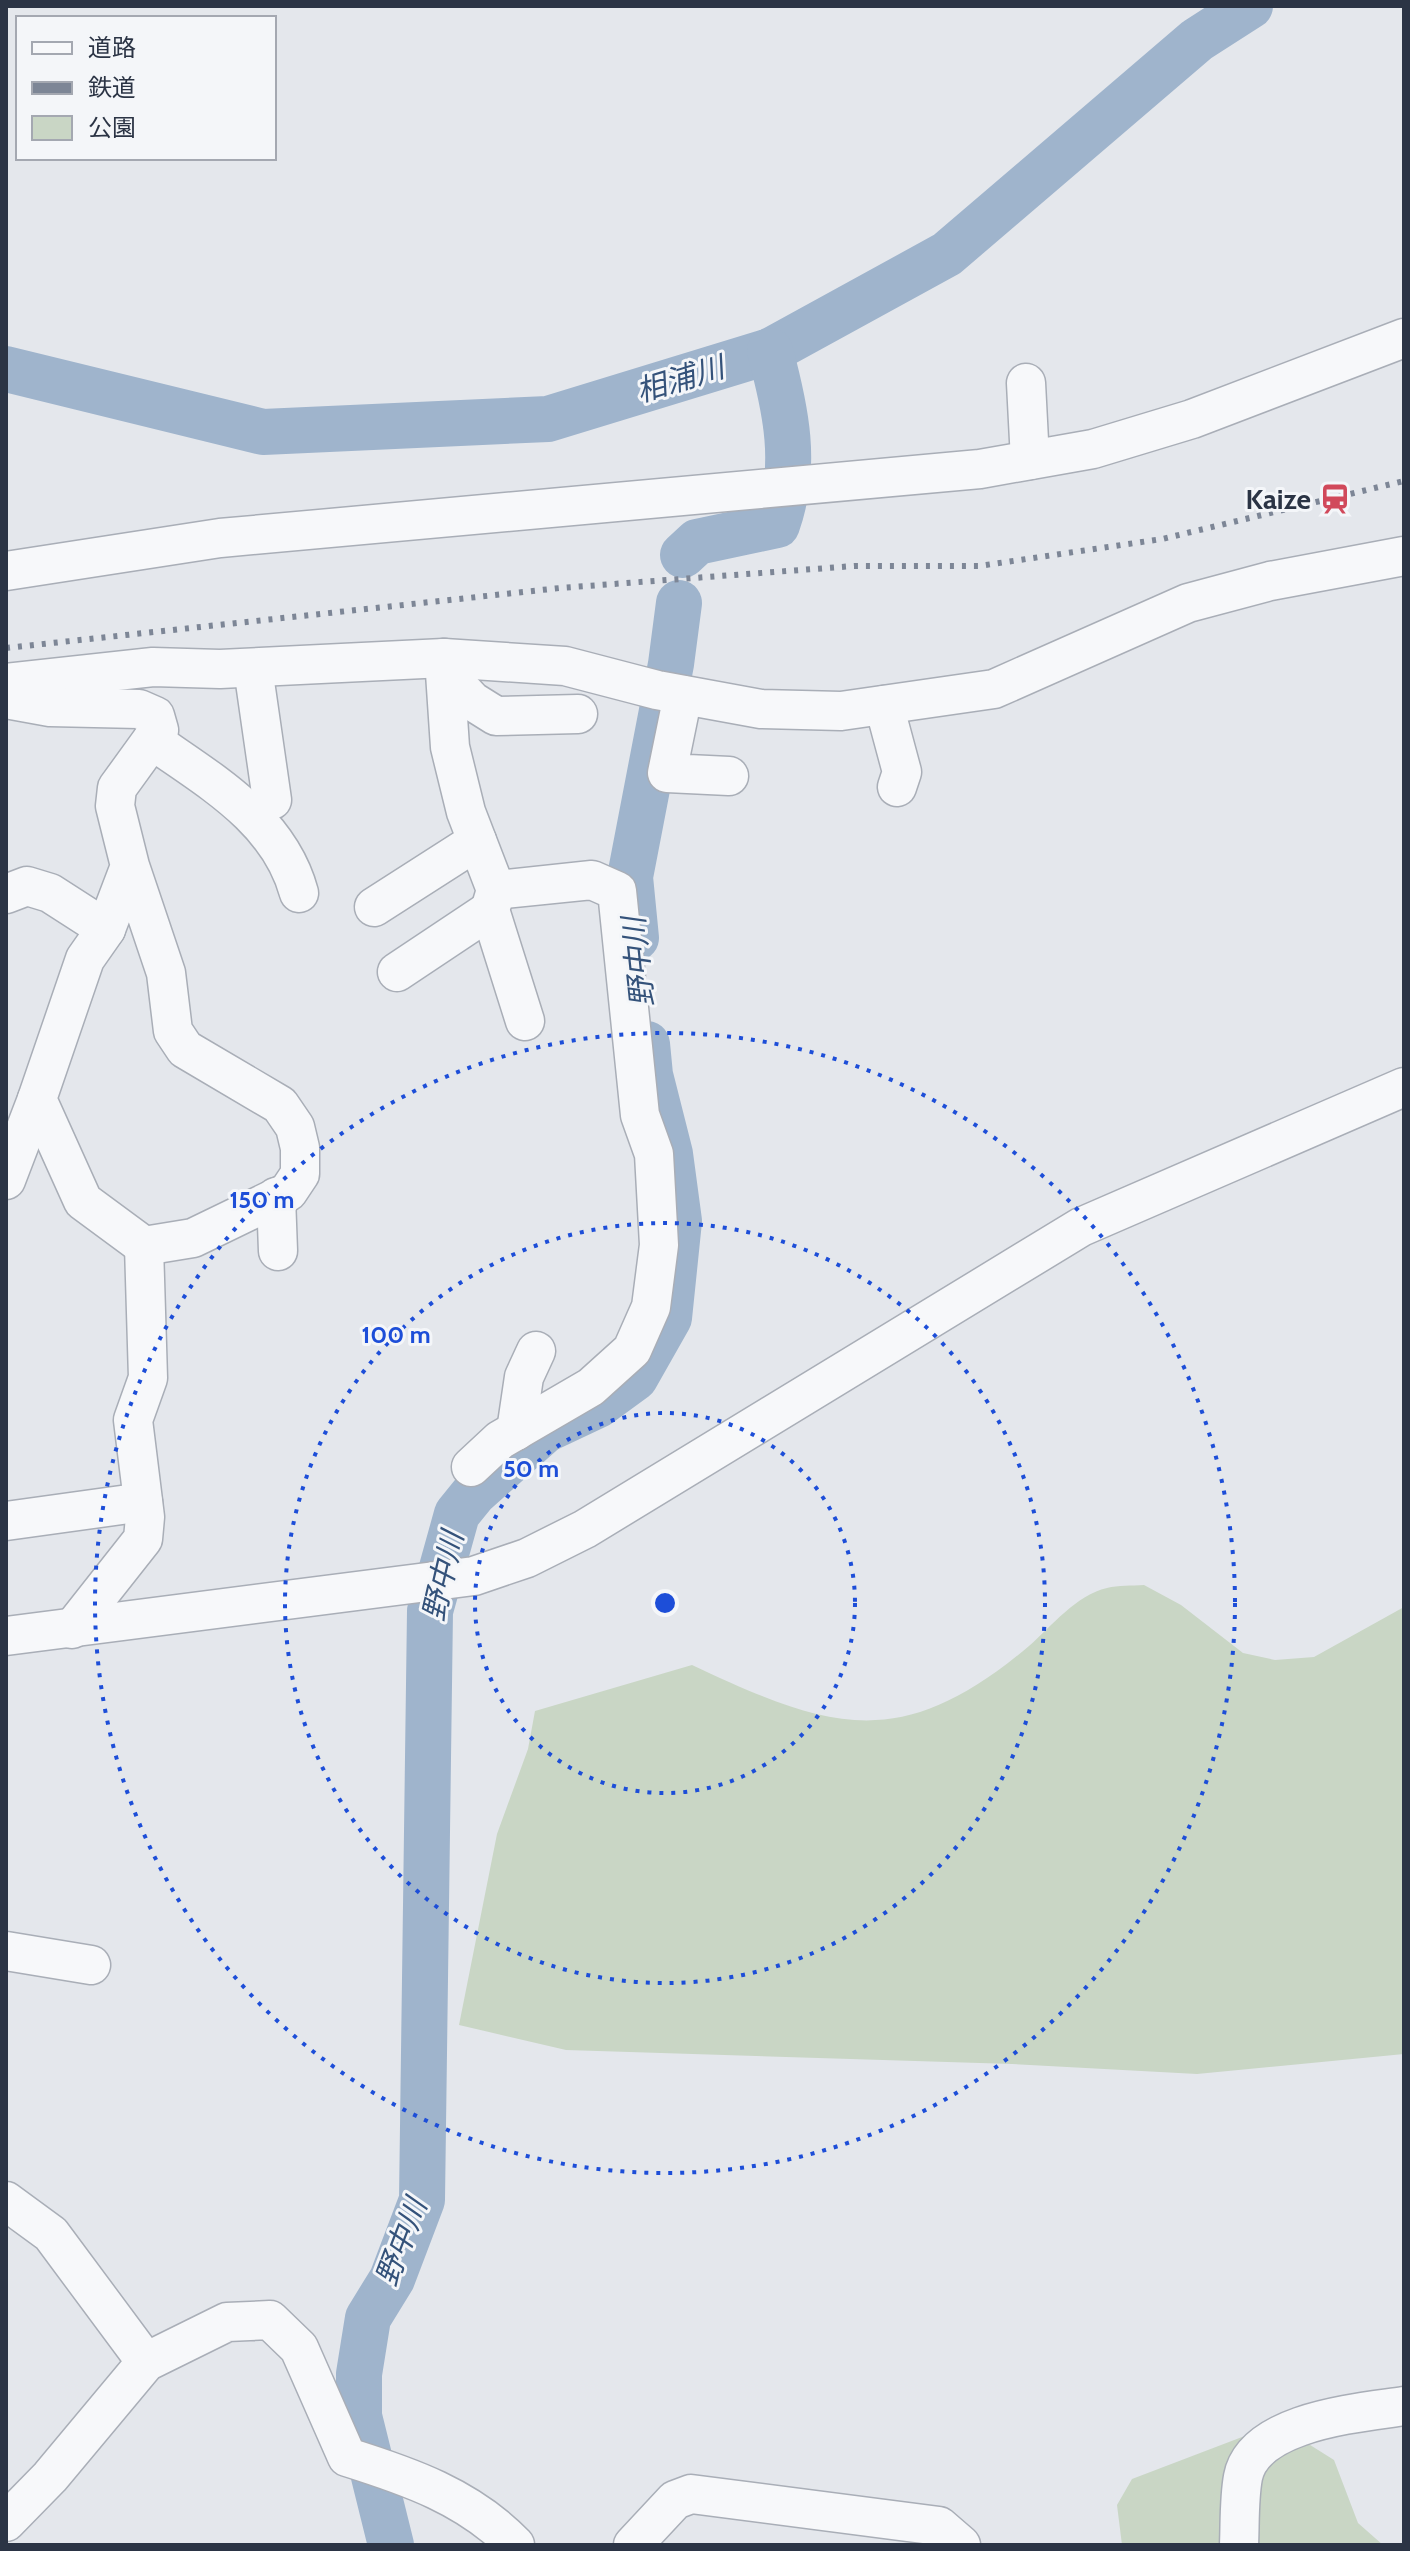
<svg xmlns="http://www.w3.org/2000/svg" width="1410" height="2551" font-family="Cabin,'Noto Sans JP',sans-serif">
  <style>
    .green { fill: #c9d6c5 }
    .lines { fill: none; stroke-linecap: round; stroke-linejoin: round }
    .river { stroke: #9fb4cc; stroke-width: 46 }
    .minor-casing { stroke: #a9aeb7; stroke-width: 41 }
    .minor { stroke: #f7f8fa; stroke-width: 38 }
    .rail { stroke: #7d8696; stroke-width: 6; stroke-dasharray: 4 8; stroke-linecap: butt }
    .ring { fill: none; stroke: #1d4ed8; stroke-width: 4; stroke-dasharray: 4 8 }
    .labels { text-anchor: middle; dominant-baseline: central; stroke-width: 6; stroke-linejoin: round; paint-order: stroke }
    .poi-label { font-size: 28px; font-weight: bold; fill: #2b3445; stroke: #f4f6f9; text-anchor: end }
    .water-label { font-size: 30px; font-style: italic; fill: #34527a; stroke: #f4f6f9 }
    .centre { fill: #1d4ed8; stroke: #f4f6f9; stroke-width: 4 }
    .ring-label { font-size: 24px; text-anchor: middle; font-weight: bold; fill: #1d4ed8; stroke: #f4f6f9; stroke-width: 6; stroke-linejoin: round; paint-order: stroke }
  </style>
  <rect width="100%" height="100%" fill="#e4e7ec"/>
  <g class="green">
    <path d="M1144,1585L1181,1605L1243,1653L1275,1660L1314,1657L1404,1607V2054L1197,2074L1012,2064L566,2050L459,2025L497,1834L528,1749L535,1711L692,1665C832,1731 902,1753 1029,1646C1052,1626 1076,1595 1107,1588C1118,1585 1132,1586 1144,1585Z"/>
    <polygon points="1263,2429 1291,2433 1334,2460 1358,2523 1383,2545 1122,2545 1117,2505 1132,2479"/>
  </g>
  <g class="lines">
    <g class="river">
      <polyline points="6,369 263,432 548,419 770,351 947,254 1197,40 1250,6"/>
      <path d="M683,555L697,542L777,525C798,466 786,410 770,351"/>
      <polyline points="636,938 630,877 671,664 679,603"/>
      <polyline points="391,2545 359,2416 359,2374 368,2318 392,2279 422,2200 430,1611 457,1514 474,1493 545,1430 598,1405 635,1378 669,1318 679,1221 670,1154 650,1075 647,1044"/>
    </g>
    <g class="minor-casing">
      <g id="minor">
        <polyline points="1026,383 1030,460"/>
        <polyline points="6,571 220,538 980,469 1093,449 1192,419 1404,338"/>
        <polyline points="444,658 450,747 466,812 496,890 490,910 525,1021"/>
        <polyline points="253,668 272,800"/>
        <polyline points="445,672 472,701 496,716 578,714"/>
        <polyline points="6,683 153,667 220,669 444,658 565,666 657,690 761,709 841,711 994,689 1188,603 1270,581 1404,556"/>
        <polyline points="683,695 667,773 729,776"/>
        <polyline points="6,699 50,707 139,709 155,716 159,730 117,788 115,806 130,866 166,973 173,1031 185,1049 280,1105 295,1127 300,1148 300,1174 288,1192 193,1238 144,1246 83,1201 37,1099 85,959 106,929 130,866"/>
        <polyline points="884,705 902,772 897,787"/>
        <path d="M152,740C210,781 279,819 299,893"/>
        <polyline points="6,894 27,886 50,893 106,929"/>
        <polyline points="374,907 477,841"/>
        <polyline points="397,972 490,910"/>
        <polyline points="6,1180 37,1099"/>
        <polyline points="276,1197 278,1251"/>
        <polyline points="516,1431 524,1377 536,1351"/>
        <polyline points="471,1467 500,1440 591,1387 632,1350 651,1307 659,1245 654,1154 640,1115 617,891 592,880 496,890"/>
        <polyline points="6,1521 143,1502"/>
        <polyline points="72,1629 143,1539 145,1517 133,1420 148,1378 144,1246"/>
        <polyline points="6,1636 474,1576 527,1558 585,1529 1081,1227 1404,1087"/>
        <polyline points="6,1951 91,1965"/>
        <polyline points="6,2201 51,2234 146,2362"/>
        <path d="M6,2522L50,2477L146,2362L227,2322L270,2320L299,2348L347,2457C408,2476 469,2497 515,2545"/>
        <polyline points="633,2545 675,2500 691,2494 939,2526 961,2545"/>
        <path d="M1239,2545C1240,2523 1239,2498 1243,2477C1254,2421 1359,2413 1404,2406"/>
      </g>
    </g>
    <use href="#minor" class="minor"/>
    <polyline class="rail" points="6,648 560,588 854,566 979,566 1162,539 1404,481"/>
  </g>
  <g class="ring">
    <circle cx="665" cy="1603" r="190"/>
    <circle cx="665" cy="1603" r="380"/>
    <circle cx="665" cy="1603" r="570"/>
  </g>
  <defs>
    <g id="station-bare" transform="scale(2.4)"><path d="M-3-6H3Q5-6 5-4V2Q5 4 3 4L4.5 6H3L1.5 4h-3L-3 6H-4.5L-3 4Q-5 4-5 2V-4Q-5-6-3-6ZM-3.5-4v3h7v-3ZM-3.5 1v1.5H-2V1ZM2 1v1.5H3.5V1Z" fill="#d1495b" stroke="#f4f6f9" stroke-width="2.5" paint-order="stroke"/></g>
  </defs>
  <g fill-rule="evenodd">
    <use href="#station-bare" x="1335" y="499"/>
  </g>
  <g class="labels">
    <g class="poi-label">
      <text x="1311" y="499">Kaize</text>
    </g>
    <g class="water-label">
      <text transform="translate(680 379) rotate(-17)">相浦川</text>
      <text transform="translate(638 962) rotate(-96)">野中川</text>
      <text transform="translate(443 1576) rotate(-77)">野中川</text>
      <text transform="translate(401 2242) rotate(-69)">野中川</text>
    </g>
  </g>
  <circle cx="665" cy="1603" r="12" class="centre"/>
  <g class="ring-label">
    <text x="262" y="1208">150 m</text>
    <text x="396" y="1343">100 m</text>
    <text x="531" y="1477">50 m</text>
  </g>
  <rect width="1410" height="2551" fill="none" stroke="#2b3445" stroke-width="16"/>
  <rect x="16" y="16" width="260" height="144" fill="#f4f6f9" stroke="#a4a8b1" stroke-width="2"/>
  <rect x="32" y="42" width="40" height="12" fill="#f7f8fa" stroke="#a4a8b1" stroke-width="2"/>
  <text x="88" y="56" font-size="24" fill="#2b3445">道路</text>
  <rect x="32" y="82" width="40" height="12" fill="#7d8696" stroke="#a4a8b1" stroke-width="2"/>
  <text x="88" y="96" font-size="24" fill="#2b3445">鉄道</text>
  <rect x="32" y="116" width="40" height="24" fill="#c9d6c5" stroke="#a4a8b1" stroke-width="2"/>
  <text x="88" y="136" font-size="24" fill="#2b3445">公園</text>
</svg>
